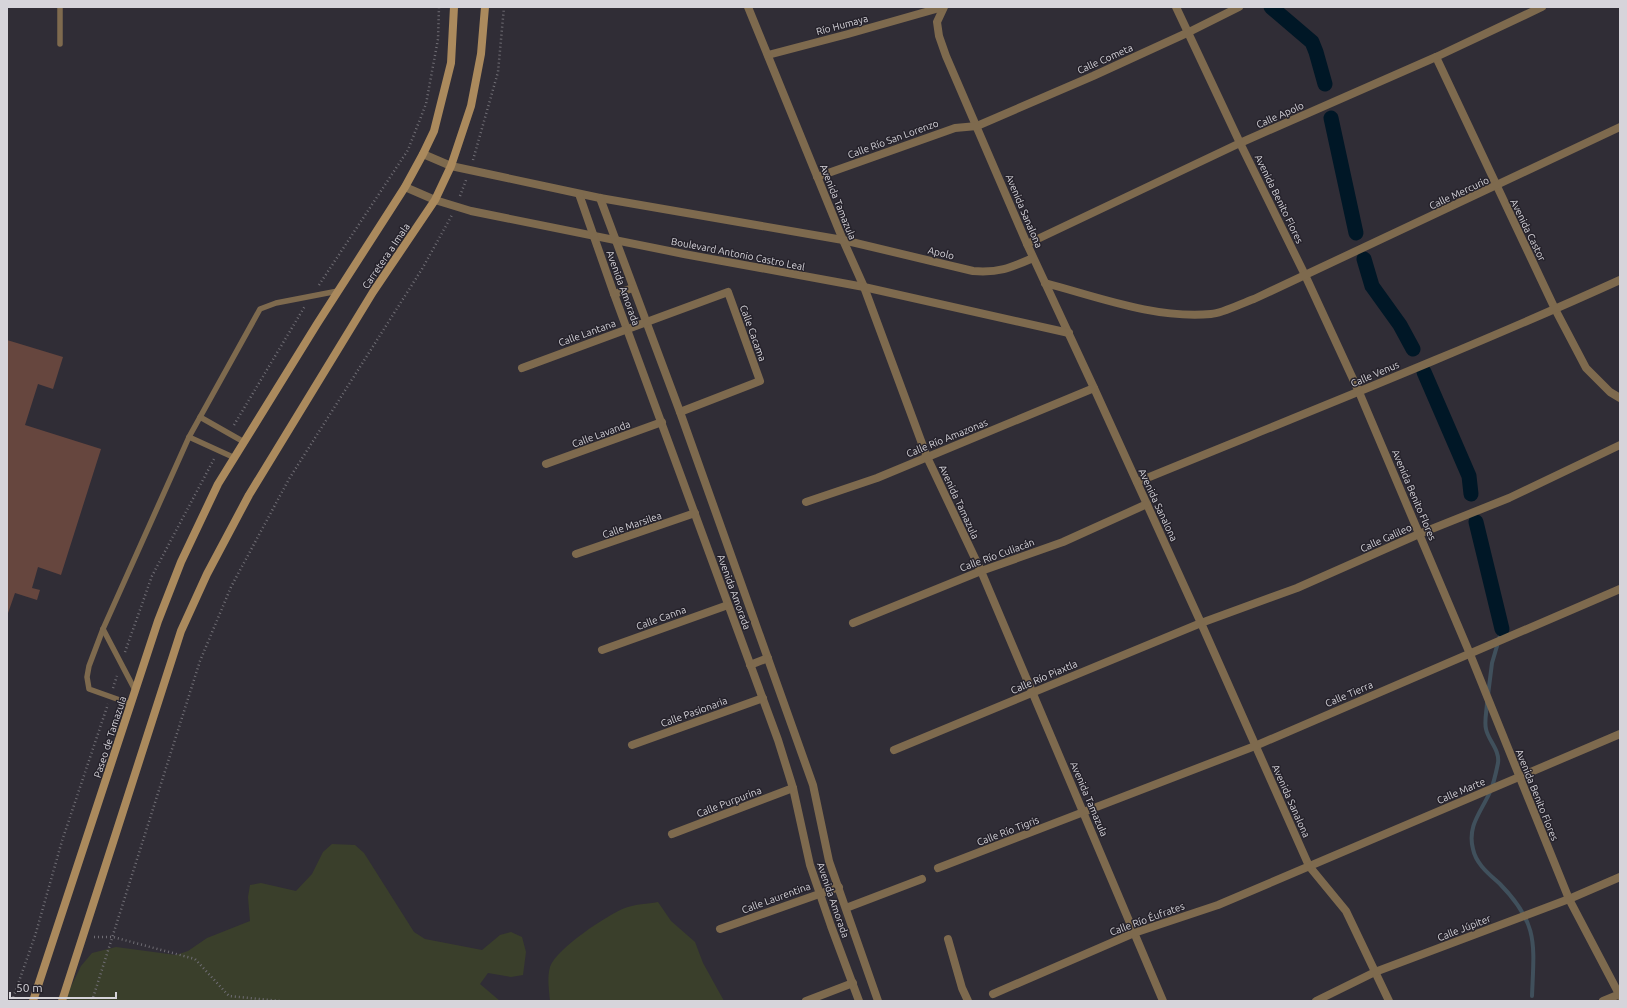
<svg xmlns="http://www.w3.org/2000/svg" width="1627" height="1008" font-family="Ubuntu,sans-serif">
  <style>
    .green { fill: #3a3f2b }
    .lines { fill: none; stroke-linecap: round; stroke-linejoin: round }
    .stream { stroke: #40505c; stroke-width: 4 }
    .canal { stroke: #001726; stroke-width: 15 }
    .building { fill: #66463e }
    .path { stroke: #706e75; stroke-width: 2.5; stroke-dasharray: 1 3; stroke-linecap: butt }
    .service { stroke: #7e6a4e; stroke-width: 5.5 }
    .minor { stroke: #7e6a4e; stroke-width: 8 }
    .secondary { stroke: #ab8a5d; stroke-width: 8 }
    .labels { text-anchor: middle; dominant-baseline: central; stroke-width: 3; stroke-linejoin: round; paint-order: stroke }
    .street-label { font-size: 10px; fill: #d6d4da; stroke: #26232c }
  </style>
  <rect width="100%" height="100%" fill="#302d36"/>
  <g class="green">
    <polygon points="332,844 355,845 364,853 414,932 425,939 482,950 500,935 511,932 522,937 526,952 523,975 511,977 488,973 480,984 500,1001 64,1001 81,966 92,953 116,947 176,955 188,951 207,938 250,921 248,897 250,885 261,883 296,891 312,874 323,852"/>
    <path d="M658,902L671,921L695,942L703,963L724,1001H550C549,990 547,977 550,967C556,949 607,915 625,908C635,904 648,904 658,902Z"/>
  </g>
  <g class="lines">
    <g class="stream">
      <polyline points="1488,695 1492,663 1502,629"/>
      <path d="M1487,702C1487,710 1484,721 1486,729C1488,740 1500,750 1498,763C1496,773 1494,783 1490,792C1481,812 1467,826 1473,849C1476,864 1489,874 1500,884C1539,924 1534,944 1532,996"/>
    </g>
    <g class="canal">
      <polyline points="1271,7 1312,42 1316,52 1325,84"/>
      <polyline points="1331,118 1356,233"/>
      <polyline points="1364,259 1372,286 1400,325 1413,349"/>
      <polyline points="1424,372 1469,476 1471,494"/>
      <polyline points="1476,522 1502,629"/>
    </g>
  </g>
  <polygon class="building" points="7,340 63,357 53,389 38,384 25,425 101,449 61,575 38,567 32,588 40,590 37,600 15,593 7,616"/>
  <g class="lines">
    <g class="path">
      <polyline points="473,160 498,72 504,7"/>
      <polyline points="460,196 466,180"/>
      <polyline points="319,285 408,150 426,104 438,39 439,7"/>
      <polyline points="234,425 305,306"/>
      <polyline points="125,652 152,576 214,459"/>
      <polyline points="113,688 117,676"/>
      <polyline points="94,937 113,937 195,959 229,996 280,1001"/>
      <polyline points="12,1001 35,936 62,841 108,704"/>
      <polyline points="92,1001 200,661 231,587 289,479 422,269 452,215"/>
    </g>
    <g class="service">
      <polyline points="60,44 60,7"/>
      <polyline points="200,417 244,442"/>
      <polyline points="189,437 235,458"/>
      <polyline points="103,629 135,690"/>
      <polyline points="131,704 89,689 87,677 89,666 103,629 189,437 260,309 276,303 338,291"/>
    </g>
    <g class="minor">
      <polyline points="748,7 843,240 864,287 927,457 981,571 1163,1001"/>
      <polyline points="944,7 937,22 939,36 946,56 1027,244 1094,388 1201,623 1309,866 1346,911 1389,1001"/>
      <polyline points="1176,7 1240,143 1305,275 1359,392 1470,654 1569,899 1620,996"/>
      <polyline points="768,55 848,34 943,7"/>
      <polyline points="1436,57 1555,309 1586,368 1610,392 1620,398"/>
      <path d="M423,154L451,166L600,198L843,240L973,271C999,273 1010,268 1033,258"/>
      <polyline points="817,177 955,128 977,126 1093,76 1189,32 1239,7"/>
      <polyline points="405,187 435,200 471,211 684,254 864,287 1069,333"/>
      <polyline points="579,194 614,294 778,740 793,788 810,865 831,926 859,1001"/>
      <polyline points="600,198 680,412 813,785 829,861 878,1001"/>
      <polyline points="1027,244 1240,143 1436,57 1542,7"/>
      <path d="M1045,283C1098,297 1155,319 1211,314C1224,313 1242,303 1254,299L1620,127"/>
      <polyline points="614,294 633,288"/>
      <polyline points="522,368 728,292 760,381 680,412"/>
      <polyline points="546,464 662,422"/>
      <path d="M1137,482C1298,416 1461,352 1620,280"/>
      <polyline points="806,502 877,478 1094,388"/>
      <polyline points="576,554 695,513"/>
      <polyline points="853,623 981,571 1063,542 1147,504"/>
      <polyline points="602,650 728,605"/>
      <polyline points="750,665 768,658"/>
      <polyline points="632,745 763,698"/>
      <polyline points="894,750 1201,623 1297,588 1419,534 1509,498 1620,445"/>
      <polyline points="672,834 793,788"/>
      <polyline points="938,868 1255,746 1620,589"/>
      <polyline points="846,908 922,879"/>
      <polyline points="720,929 839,887"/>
      <polyline points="948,939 962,988 968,1001"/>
      <polyline points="993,994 1134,933 1218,905 1620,734"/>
      <polyline points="806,1001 853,983"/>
      <polyline points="1316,1001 1375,972 1569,899 1620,877"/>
      <polyline points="1603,1001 1620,994"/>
    </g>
    <g class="secondary">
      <polyline points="33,1001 158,621 181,562 218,484 317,324 405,187 423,154 434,131 451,63 454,7"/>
      <polyline points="62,1001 181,631 207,574 249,495 373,292 435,200 451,166 471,106 481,54 485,7"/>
    </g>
  </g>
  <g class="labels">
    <g class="street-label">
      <text transform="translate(842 25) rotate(-15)">Río Humaya</text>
      <text transform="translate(1105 59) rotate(-24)">Calle Cometa</text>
      <text transform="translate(1280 115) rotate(-24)">Calle Apolo</text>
      <text transform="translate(893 139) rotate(-20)">Calle Río San Lorenzo</text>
      <text transform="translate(1459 193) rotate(-25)">Calle Mercurio</text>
      <text transform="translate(1279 199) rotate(64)">Avenida Benito Flores</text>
      <text transform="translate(838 202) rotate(68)">Avenida Tamazula</text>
      <text transform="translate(1024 211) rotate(67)">Avenida Sanalona</text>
      <text transform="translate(1528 230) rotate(64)">Avenida Castor</text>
      <text transform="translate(941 253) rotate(14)">Apolo</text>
      <text transform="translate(738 254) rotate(11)">Boulevard Antonio Castro Leal</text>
      <text transform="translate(386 256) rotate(-56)">Carretera a Imala</text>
      <text transform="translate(623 288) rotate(70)">Avenida Amorada</text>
      <text transform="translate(587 333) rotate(-20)">Calle Lantana</text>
      <text transform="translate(753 333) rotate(70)">Calle Cacama</text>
      <text transform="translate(1375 374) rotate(-23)">Calle Venus</text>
      <text transform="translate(601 434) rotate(-20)">Calle Lavanda</text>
      <text transform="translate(947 438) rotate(-22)">Calle Río Amazonas</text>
      <text transform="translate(1414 495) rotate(67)">Avenida Benito Flores</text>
      <text transform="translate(959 502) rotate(65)">Avenida Tamazula</text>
      <text transform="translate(1158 505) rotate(65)">Avenida Sanalona</text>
      <text transform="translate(632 525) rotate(-19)">Calle Marsilea</text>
      <text transform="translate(1386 538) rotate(-24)">Calle Galileo</text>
      <text transform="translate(997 555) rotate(-20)">Calle Río Culiacán</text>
      <text transform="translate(734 592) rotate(70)">Avenida Amorada</text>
      <text transform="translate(661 618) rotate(-20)">Calle Canna</text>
      <text transform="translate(1044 677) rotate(-23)">Calle Río Piaxtla</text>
      <text transform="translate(1349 694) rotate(-23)">Calle Tierra</text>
      <text transform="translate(694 712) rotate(-20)">Calle Pasionaria</text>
      <text transform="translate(110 737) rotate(-72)">Paseo de Tamazula</text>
      <text transform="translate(1461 791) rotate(-23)">Calle Marte</text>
      <text transform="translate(1537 795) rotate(68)">Avenida Benito Flores</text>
      <text transform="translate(1089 799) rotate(67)">Avenida Tamazula</text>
      <text transform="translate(1291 801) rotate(66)">Avenida Sanalona</text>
      <text transform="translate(729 802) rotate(-21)">Calle Purpurina</text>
      <text transform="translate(1008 831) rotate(-21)">Calle Río Tigris</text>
      <text transform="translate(776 898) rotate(-20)">Calle Laurentina</text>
      <text transform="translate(833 900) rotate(71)">Avenida Amorada</text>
      <text transform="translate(1147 919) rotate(-20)">Calle Río Éufrates</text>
      <text transform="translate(1464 928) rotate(-21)">Calle Júpiter</text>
    </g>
  </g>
  <rect width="1627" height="1008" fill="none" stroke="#d6d4da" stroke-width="16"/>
  <path d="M10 992v6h106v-6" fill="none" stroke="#d6d4da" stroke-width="2"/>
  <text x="16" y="992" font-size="12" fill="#d6d4da" stroke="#26232c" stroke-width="3" paint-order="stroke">50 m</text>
</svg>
